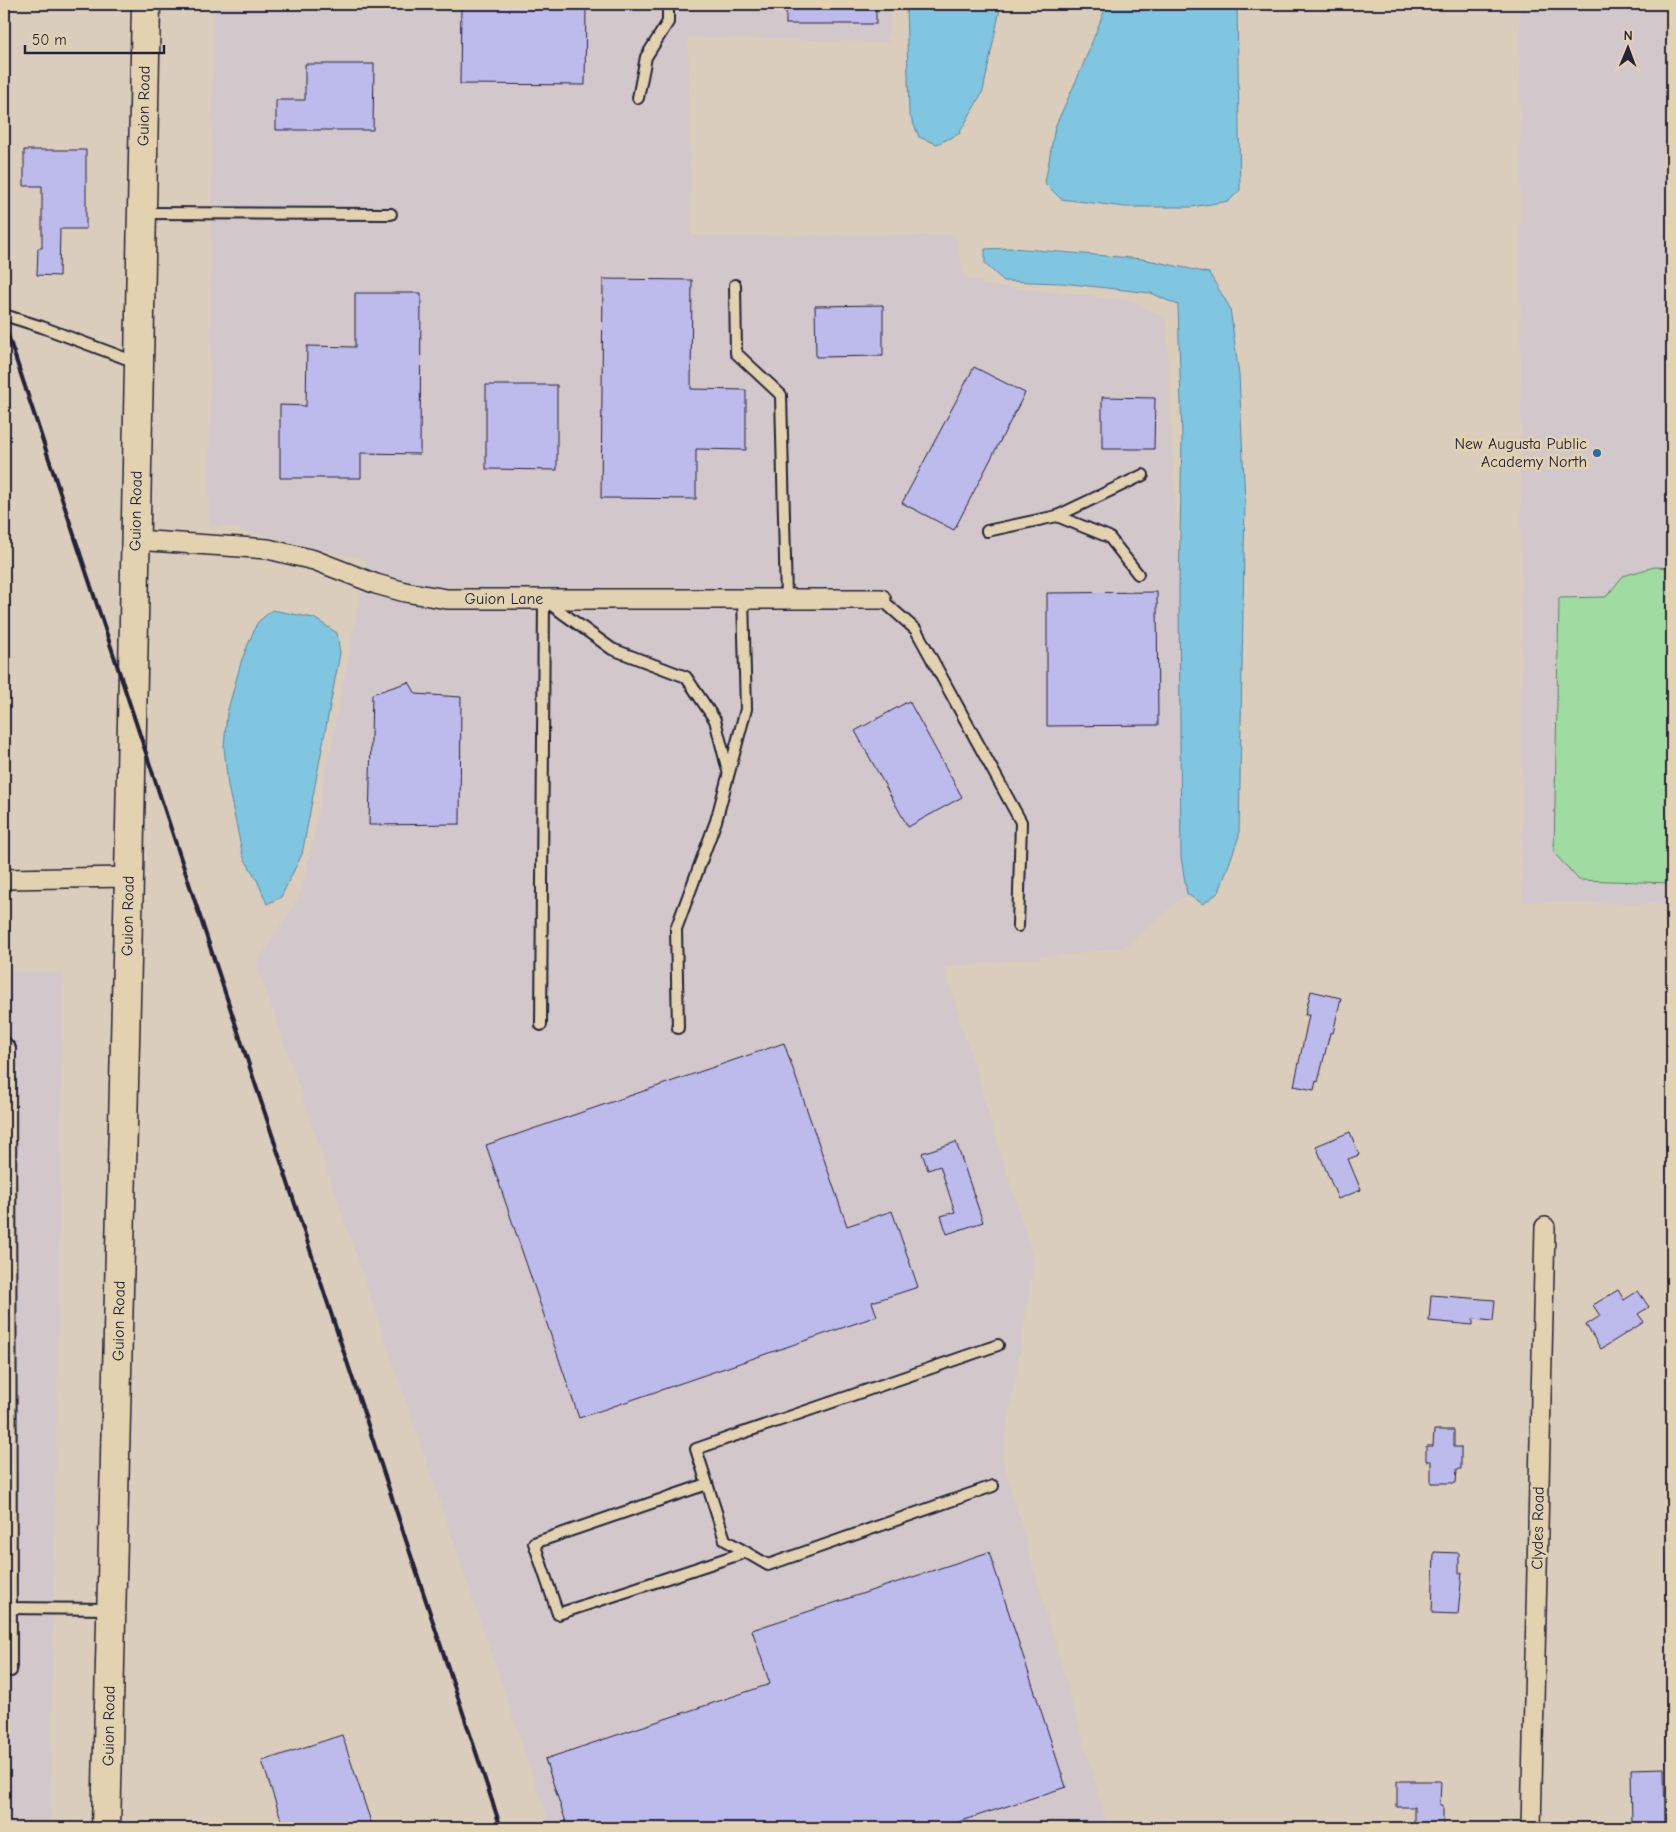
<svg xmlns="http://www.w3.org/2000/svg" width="1676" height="1832" font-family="'Comic Neue',sans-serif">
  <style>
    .built { fill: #d2c7ca }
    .green { fill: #a0dba1; stroke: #617e6e }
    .water { fill: #80c6e1; stroke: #5a849f }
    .building { fill: #bdbaec; stroke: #22223b }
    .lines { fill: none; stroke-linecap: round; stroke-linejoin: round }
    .lane-casing { stroke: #22223b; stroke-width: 14 }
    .street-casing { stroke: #22223b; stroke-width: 22 }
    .secondary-casing { stroke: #22223b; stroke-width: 31 }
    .lane { stroke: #e3d2af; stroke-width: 10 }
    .street { stroke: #e3d2af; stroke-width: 19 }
    .secondary { stroke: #e3d2af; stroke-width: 28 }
    .rail { stroke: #22223b; stroke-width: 4 }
    .poi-dot { fill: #1f6fb2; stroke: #e3d2af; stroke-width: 2 }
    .labels { text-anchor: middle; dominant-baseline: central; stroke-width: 5; stroke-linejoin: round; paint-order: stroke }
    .street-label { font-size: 16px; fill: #22223b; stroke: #e3d2af }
    .poi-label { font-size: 16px; fill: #22223b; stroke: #e3d2af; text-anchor: end }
  </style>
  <rect width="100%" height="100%" fill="#dbcdbb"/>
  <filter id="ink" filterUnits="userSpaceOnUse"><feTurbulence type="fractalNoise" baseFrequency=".02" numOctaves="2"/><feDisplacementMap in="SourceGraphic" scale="10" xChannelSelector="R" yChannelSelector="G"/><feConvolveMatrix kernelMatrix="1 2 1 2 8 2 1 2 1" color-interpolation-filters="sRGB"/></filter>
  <g filter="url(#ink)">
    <g class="built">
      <polygon points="213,4 890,4 888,42 688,37 691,236 956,235 964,278 992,286 1132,300 1166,319 1179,588 1181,857 1187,894 1123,948 944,968 1034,1260 1002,1458 1108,1828 551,1828 257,963 303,890 367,560 221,525 209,528"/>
      <polygon points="1520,4 1672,4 1672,904 1522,902"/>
      <polygon points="4,972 63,973 50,1828 4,1828"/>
    </g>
    <polygon class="green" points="1654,567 1672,568 1672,883 1579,880 1554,853 1559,598 1606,597 1623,576"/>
    <g class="water">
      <polygon points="906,4 1001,4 983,91 959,134 937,144 919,137 909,113"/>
      <polygon points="1107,4 1237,4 1240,190 1229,201 1192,207 1125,207 1061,199 1045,183 1055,127 1081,70"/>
      <polygon points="1012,248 1143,259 1209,273 1230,308 1239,375 1245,500 1239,836 1219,892 1203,904 1187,894 1181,857 1179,588 1182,437 1178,305 1151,293 1062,283 1004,281 985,264 985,249"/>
      <polygon points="272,610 314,618 337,633 340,653 302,854 281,897 267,904 257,880 243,856 228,786 224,747 227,713 242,659 257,623"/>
    </g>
    <g class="building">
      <polygon points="461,4 586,4 585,85 460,84"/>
      <rect x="786" y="4" width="90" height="20"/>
      <polygon points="305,64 374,64 373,130 276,130 276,100 305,100"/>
      <polygon points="24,150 86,150 86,229 60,229 59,276 37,275 38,248 42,248 42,186 24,186"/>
      <polygon points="603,279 692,280 691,389 746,390 746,450 696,449 696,499 601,498"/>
      <polygon points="355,293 421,293 420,454 361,453 361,478 280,478 280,405 306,406 307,346 355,347"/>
      <polygon points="883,305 883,356 816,357 815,306"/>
      <polygon points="974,367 1025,393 954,530 902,503"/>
      <polygon points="486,385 557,385 557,470 486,469"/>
      <polygon points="1102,397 1155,398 1154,449 1102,449"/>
      <polygon points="1157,592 1158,725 1047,726 1047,593"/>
      <polygon points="409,682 416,694 461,697 460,824 369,825 372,694"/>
      <polygon points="909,701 962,797 908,827 855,731"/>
      <polygon points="1311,991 1341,998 1333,1033 1330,1033 1318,1082 1316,1081 1314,1090 1294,1086 1309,1015 1305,1015"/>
      <polygon points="784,1043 847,1226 892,1211 918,1287 872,1302 877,1316 579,1418 486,1145"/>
      <polygon points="1350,1132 1359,1155 1348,1159 1361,1190 1338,1199 1316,1146"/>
      <polygon points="956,1142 983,1222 947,1234 941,1216 955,1212 940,1166 928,1170 922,1153"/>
      <polygon points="1618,1290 1624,1300 1638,1291 1649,1307 1638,1314 1644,1322 1601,1349 1586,1325 1600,1316 1593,1305"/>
      <polygon points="1431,1295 1495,1300 1493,1321 1473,1319 1473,1325 1429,1321"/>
      <polygon points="1434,1430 1454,1430 1454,1447 1461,1447 1461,1469 1457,1469 1456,1483 1431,1483 1431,1461 1426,1461 1426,1446 1433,1446"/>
      <polygon points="989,1552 1066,1787 940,1828 568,1828 545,1759 770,1684 752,1630"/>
      <polygon points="1434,1552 1459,1553 1459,1573 1462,1573 1458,1614 1432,1613"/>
      <polygon points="342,1735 373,1828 284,1828 262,1761"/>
      <polygon points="1664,1768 1665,1824 1632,1825 1631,1769"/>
      <polygon points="1397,1781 1441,1781 1440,1805 1443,1805 1443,1828 1414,1828 1414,1807 1397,1807"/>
    </g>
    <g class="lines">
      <g class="lane-casing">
        <g id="lane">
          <polyline points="638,98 646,57 668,22 668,4"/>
          <polyline points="143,213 391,214"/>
          <polyline points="735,285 736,353 781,395 786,599"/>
          <polyline points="4,315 42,327 138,363"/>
          <polyline points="987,531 1057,516"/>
          <polyline points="1138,574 1109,537 1057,516 1143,475"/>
          <polyline points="881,599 916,630 1021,822 1018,926"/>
          <polyline points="546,601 612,649 686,677 715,720 728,771"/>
          <polyline points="541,1025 544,599"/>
          <polyline points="678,1028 676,929 716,821 746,709 743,599"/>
          <polyline points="4,1041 10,1048 11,1671"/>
          <polyline points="707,1484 534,1543 558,1614 746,1552"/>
          <polyline points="993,1486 768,1565 725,1540 696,1449 998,1345"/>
          <polyline points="4,1608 110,1609"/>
        </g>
      </g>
      <g class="street-casing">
        <g id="street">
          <polyline points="135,540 268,549 314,560 376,584 405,592 447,599 881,599"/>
          <polyline points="4,879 129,877"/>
          <polyline points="1531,1828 1545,1227"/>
        </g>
      </g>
      <g class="secondary-casing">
        <polyline id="secondary" points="106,1828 129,877 146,4"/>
      </g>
      <use href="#lane" class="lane"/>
      <use href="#street" class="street"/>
      <use href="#secondary" class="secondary"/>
      <polyline class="rail" points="4,323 501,1828"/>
    </g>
  </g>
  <circle class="poi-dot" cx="1597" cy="453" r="5"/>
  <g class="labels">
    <g class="street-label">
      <text transform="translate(144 106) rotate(-89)">Guion Road</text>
      <text transform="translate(136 511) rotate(-89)">Guion Road</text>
      <text x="504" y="599">Guion Lane</text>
      <text transform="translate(128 916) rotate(-89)">Guion Road</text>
      <text transform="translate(119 1321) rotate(-89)">Guion Road</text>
      <text transform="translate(1538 1528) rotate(-89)">Clydes Road</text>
      <text transform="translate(109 1726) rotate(-89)">Guion Road</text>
    </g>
    <g class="poi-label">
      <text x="1587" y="444">New Augusta Public<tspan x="1587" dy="18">Academy North</tspan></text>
    </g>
  </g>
  <rect width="1676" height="1832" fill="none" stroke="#e3d2af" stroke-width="20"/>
  <rect x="10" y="10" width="1656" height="1812" fill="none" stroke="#22223b" stroke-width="2" filter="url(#ink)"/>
  <g transform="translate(1628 48) rotate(1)" stroke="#e3d2af" stroke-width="4" paint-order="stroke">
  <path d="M0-4L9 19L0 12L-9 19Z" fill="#22223b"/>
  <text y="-8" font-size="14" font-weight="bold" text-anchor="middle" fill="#22223b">N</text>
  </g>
  <path d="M25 45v8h139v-8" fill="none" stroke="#22223b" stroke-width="2.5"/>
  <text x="32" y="45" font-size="15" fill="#22223b" stroke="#e3d2af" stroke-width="4" paint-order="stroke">50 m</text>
</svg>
